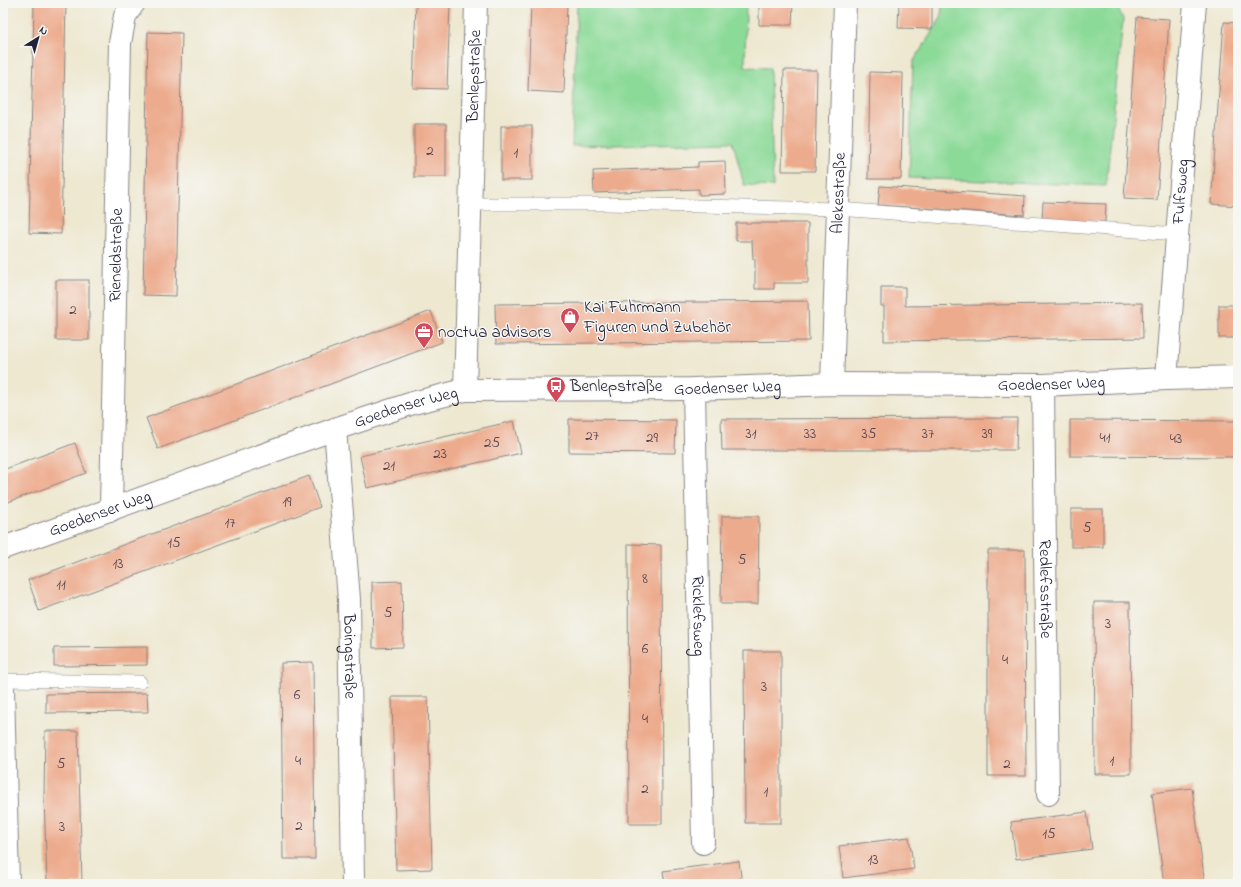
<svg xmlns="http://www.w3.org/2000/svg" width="1241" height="887" font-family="'Indie Flower',sans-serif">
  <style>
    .green { fill: #8cda98; stroke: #577e6a }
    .building { fill: #edab8d }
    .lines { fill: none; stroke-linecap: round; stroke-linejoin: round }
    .service-casing { stroke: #888586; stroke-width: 14 }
    .minor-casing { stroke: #888586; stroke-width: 24 }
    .service { stroke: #fff; stroke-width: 13 }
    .minor { stroke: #fff; stroke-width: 22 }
    .labels { text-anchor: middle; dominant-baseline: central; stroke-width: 3; stroke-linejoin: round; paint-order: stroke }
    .number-label { font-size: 15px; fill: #554450 }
    .street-label { font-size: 17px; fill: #22223b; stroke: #f6f6f2 }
    .poi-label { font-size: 17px; fill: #22223b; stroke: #f6f6f2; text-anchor: start }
  </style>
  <rect width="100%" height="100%" fill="#f6f6f2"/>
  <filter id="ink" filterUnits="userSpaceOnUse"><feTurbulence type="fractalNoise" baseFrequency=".025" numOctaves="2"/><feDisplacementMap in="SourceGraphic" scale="8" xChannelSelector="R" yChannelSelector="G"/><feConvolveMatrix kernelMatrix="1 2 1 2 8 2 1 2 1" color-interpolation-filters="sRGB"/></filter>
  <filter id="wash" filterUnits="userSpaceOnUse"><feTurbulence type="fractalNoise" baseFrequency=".012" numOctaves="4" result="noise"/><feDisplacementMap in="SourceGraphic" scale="16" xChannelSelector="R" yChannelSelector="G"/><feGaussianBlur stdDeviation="0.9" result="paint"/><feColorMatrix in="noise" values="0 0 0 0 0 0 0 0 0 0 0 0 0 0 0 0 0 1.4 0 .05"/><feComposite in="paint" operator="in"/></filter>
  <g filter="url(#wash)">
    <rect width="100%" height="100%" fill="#eee8d0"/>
    <g class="green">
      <polygon points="577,3 746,3 745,67 770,68 773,187 744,185 733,142 572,146"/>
      <polygon points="942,3 1116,3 1123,19 1106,186 909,178 913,62 941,18"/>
    </g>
    <g id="blocks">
      <g class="building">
        <polygon points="34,3 66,3 61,234 29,233"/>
        <polygon points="416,3 450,3 447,89 413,88"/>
        <polygon points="531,3 567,3 564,93 528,91"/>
        <polygon points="759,3 793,3 792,25 759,25"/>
        <polygon points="899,3 932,3 932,29 898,28"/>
        <polygon points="1137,17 1169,19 1157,200 1124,198"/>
        <polygon points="1224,22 1238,23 1238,206 1211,204"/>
        <polygon points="148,32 182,33 176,296 143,295"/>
        <polygon points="784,70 817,70 815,171 782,171"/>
        <polygon points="870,72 903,73 901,179 868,179"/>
        <rect x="414" y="124" width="32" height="53"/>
        <rect x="501" y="126" width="31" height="54"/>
        <polygon points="725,161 726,194 699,195 699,189 594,193 593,171 698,167 698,162"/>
        <polygon points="880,186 1025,196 1024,215 878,205"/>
        <polygon points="1043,202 1106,204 1105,222 1042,220"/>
        <polygon points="736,223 808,223 808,283 774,283 774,289 755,289 755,259 753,259 752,241 736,241"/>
        <rect x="56" y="280" width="33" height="60"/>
        <polygon points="881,287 905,287 905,306 1142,303 1143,338 884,341 884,306 881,306"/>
        <polygon points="808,301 809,341 496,344 495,304"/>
        <rect x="1219" y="305" width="19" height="33"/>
        <polygon points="431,311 442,342 158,449 146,418"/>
        <polygon points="1017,418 1016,450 722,450 721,419"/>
        <polygon points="569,419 676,420 675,453 569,452"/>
        <polygon points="1070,420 1238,421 1238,457 1070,456"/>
        <polygon points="514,421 521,453 367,488 360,456"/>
        <polygon points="75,443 86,473 3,504 3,470"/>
        <polygon points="309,476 320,507 39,611 28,580"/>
        <rect x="1071" y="509" width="32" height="38"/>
        <polygon points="722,516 759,516 758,604 721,604"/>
        <polygon points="628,544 661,545 662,824 629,824"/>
        <polygon points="988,550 1025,550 1026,776 988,776"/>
        <polygon points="402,581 403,647 373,648 372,582"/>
        <polygon points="1094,602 1130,602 1131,774 1095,774"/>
        <polygon points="147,647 147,665 54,666 54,648"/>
        <polygon points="744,651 781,651 781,823 745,823"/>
        <polygon points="313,662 315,859 283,859 281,663"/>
        <polygon points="147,693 148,712 46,713 46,694"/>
        <polygon points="392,697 428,697 432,869 396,870"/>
        <polygon points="45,731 78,731 82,884 47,884 44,798"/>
        <polygon points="1192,788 1205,884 1164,884 1152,793"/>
        <polygon points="1087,812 1092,849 1016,859 1011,822"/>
        <polygon points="909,837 914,869 843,878 839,846"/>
        <polygon points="739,861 742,884 665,884 663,871"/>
      </g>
    </g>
  </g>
  <g filter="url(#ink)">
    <use href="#blocks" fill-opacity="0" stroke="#888586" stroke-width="1"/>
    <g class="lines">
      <g class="service-casing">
        <g id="service">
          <polyline points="470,204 606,204 838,209 1177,234"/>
          <polyline points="3,680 140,682"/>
        </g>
      </g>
      <g class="minor-casing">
        <g id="minor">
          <path id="s1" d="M1166,379L1195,3"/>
          <path id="s2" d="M832,384L845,3"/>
          <path id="s3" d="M1043,385L1048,794"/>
          <path id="s4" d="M694,389L703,843"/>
          <path id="s5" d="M465,390L476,3"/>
          <path id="s6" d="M335,429L349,599L353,884"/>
          <path id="s7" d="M111,510L120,43L125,16L134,3"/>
          <path id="s8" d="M3,548L335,429L413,403L465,390L694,389L832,384L1043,385L1166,379L1238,377"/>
          <polyline points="3,689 8,884"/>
        </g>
      </g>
      <use href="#service" class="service"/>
      <use href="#minor" class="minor"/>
    </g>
  </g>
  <defs>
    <g id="shop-pin" transform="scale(1)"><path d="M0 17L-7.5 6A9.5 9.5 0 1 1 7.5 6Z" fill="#d1495b" stroke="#f6f6f2"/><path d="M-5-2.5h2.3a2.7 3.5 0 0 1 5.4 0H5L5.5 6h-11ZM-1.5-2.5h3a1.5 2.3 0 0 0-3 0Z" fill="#fff"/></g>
    <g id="office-pin" transform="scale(1)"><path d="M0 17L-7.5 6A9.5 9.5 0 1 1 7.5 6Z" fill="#d1495b" stroke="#f6f6f2"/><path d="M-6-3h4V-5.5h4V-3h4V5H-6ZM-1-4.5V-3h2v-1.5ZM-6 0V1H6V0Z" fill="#fff"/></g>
    <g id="bus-pin" transform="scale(1)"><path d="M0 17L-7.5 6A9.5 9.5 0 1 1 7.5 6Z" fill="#d1495b" stroke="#f6f6f2"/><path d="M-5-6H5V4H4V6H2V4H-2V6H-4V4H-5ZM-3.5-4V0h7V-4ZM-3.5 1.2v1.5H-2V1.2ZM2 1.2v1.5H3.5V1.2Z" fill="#fff"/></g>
  </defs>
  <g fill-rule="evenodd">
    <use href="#shop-pin" x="570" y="317"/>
    <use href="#office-pin" x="424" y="332"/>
    <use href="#bus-pin" x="556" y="386"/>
  </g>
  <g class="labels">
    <g class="number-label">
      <text x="430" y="151">2</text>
      <text x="516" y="153">1</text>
      <text x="73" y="310">2</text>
      <text x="751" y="434">31</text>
      <text x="810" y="434">33</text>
      <text x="869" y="434">35</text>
      <text x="928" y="434">37</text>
      <text x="987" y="434">39</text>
      <text x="592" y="436">27</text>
      <text x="652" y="438">29</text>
      <text x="1105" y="438">41</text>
      <text x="1176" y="439">43</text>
      <text x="492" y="443">25</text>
      <text x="440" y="454">23</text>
      <text x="389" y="466">21</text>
      <text x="287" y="502">19</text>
      <text x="230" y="523">17</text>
      <text x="1087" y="528">5</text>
      <text x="174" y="543">15</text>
      <text x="742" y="560">5</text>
      <text x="118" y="564">13</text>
      <text x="645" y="579">8</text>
      <text x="61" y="585">11</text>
      <text x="388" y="613">5</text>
      <text x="1108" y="624">3</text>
      <text x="645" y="649">6</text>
      <text x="1005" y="660">4</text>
      <text x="764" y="687">3</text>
      <text x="297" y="695">6</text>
      <text x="645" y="719">4</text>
      <text x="298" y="761">4</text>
      <text x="1112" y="761">1</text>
      <text x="61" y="764">5</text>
      <text x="1007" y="764">2</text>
      <text x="645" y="789">2</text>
      <text x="766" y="792">1</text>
      <text x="299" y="826">2</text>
      <text x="62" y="827">3</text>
      <text x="1049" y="834">15</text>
      <text x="873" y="860">13</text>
    </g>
    <g class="street-label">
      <text stroke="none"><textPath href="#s5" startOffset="314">Benlepstraße</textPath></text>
      <text stroke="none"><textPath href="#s1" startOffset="188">Fulfsweg</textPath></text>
      <text stroke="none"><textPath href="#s2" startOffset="191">Alekestraße</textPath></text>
      <text stroke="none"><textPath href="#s7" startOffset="255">Rieneldstraße</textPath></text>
      <text stroke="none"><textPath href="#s8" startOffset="1075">Goedenser Weg</textPath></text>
      <text stroke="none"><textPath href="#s8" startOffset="751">Goedenser Weg</textPath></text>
      <text stroke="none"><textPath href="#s8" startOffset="427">Goedenser Weg</textPath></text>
      <text stroke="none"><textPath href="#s8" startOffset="103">Goedenser Weg</textPath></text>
      <text stroke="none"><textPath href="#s3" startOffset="204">Redlefsstraße</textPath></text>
      <text stroke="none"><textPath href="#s4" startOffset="227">Ricklefsweg</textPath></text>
      <text stroke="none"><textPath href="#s6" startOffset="228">Boingstraße</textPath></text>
    </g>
    <g class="poi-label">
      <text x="584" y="307">Kai Fuhrmann<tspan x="584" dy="20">Figuren und Zubehör</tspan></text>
      <text x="438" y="332">noctua advisors</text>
      <text x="570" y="386">Benlepstraße</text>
    </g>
  </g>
  <rect width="1241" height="887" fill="none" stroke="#f6f6f2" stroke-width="16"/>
  <g transform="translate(38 38) rotate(37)" stroke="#f6f6f2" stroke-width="3" paint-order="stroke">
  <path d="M0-3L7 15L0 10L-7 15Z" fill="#22223b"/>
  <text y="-6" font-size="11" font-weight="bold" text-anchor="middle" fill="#22223b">N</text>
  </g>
</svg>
